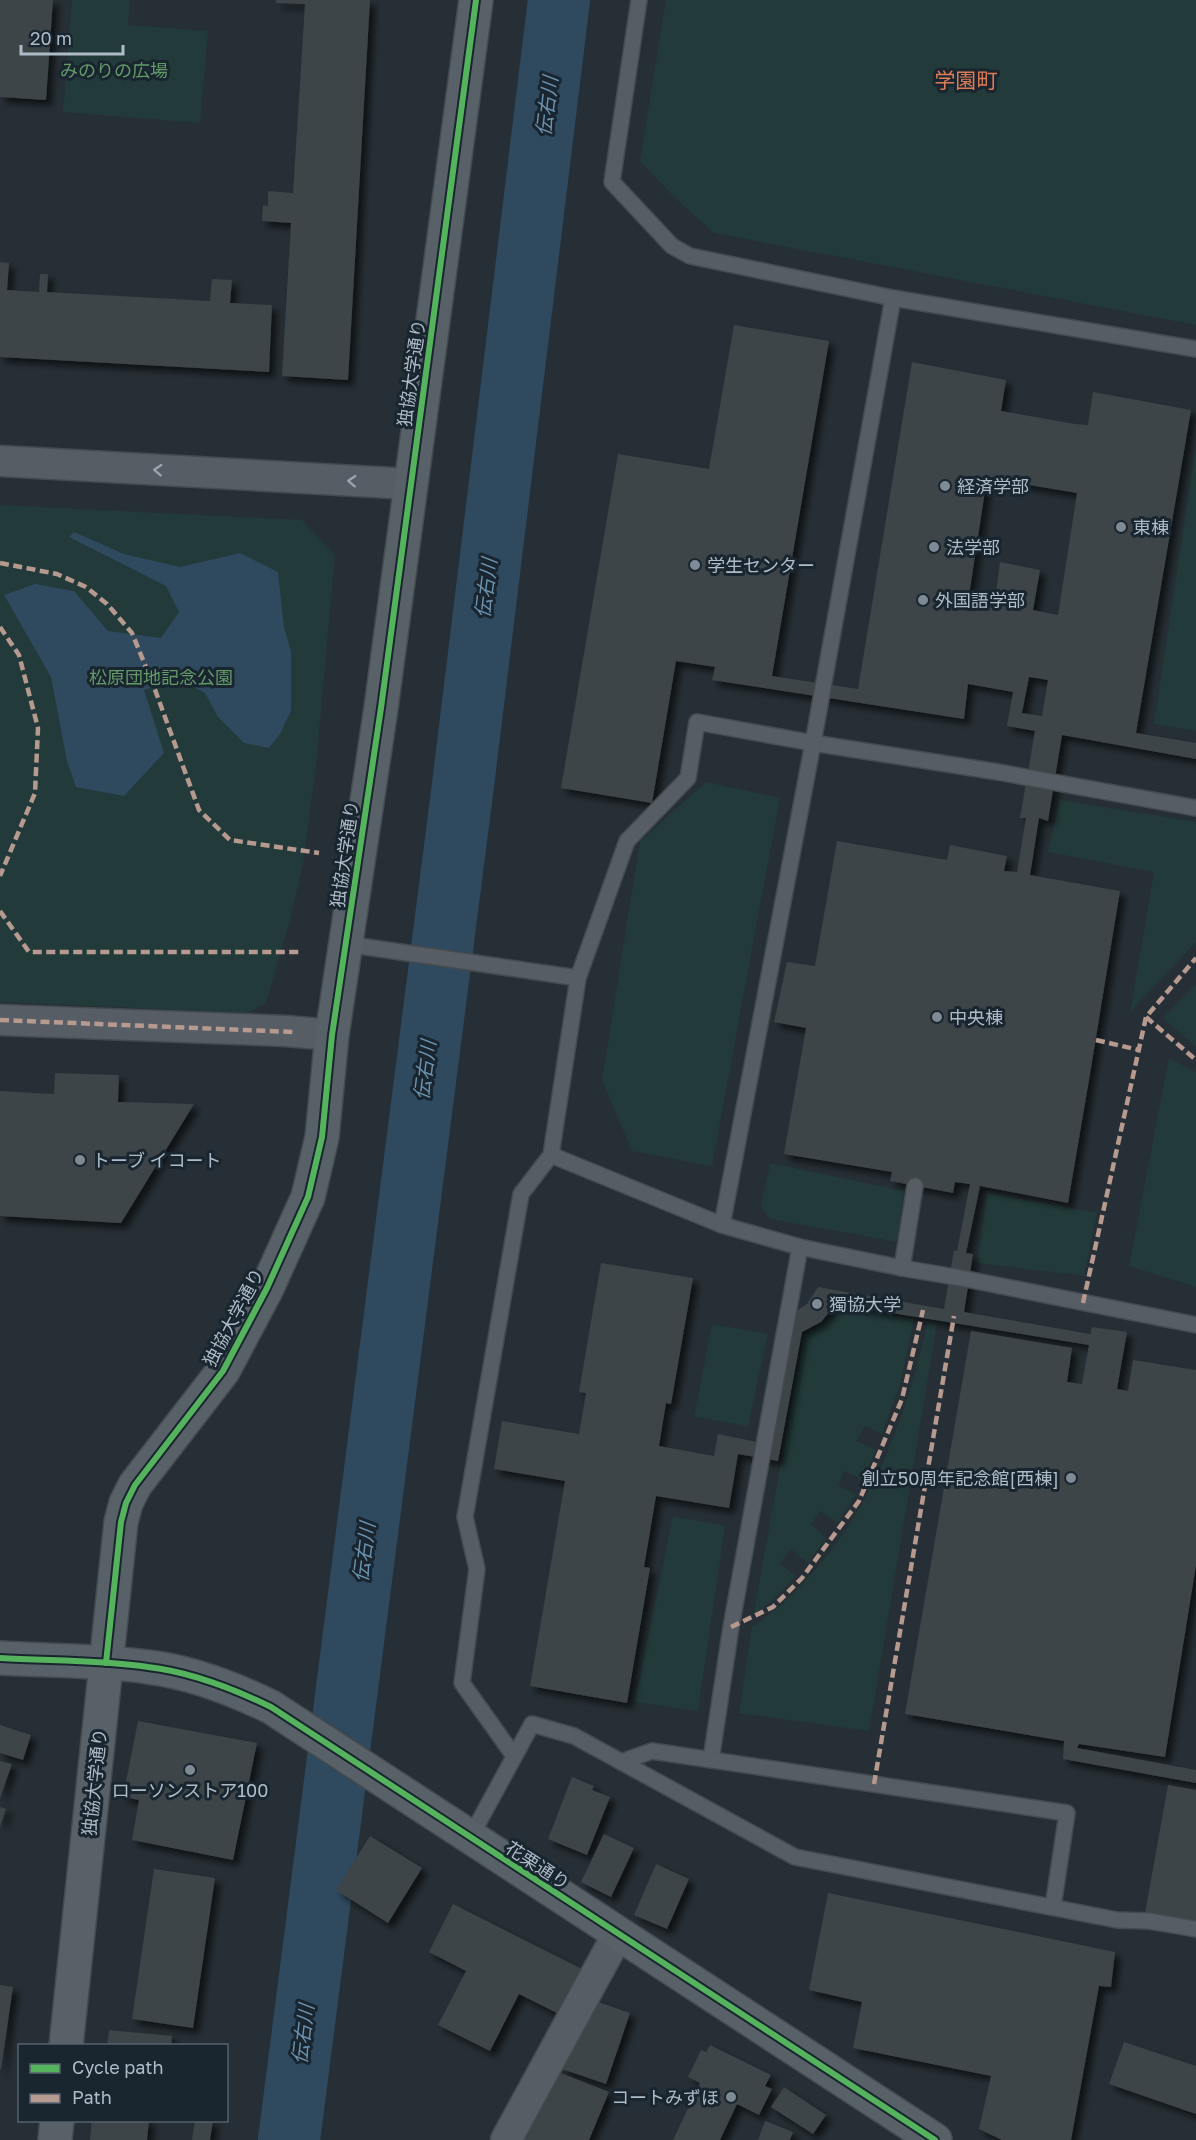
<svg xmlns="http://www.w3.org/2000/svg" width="1196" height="2140" font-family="'Golos Text','Noto Sans JP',sans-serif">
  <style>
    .green { fill: #233a3a }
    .water { fill: #2f495e }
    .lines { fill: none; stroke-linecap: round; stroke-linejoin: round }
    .river { stroke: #2f495e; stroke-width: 62 }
    .building { fill: #3d444a; fill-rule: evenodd; filter: url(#shadow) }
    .lane-casing { stroke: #444b4f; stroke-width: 18 }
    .street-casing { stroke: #444b4f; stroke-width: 33 }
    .secondary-casing { stroke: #444b4f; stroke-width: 36 }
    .lane { stroke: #565d64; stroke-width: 15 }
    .street { stroke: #565d64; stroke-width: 30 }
    .secondary { stroke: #596168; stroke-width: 33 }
    .quiet { stroke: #b69a8f; stroke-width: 4.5; stroke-dasharray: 9 4.5; stroke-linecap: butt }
    .cycleway-casing { stroke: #192630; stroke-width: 10 }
    .cycleway { stroke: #56b35d; stroke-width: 6 }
    .oneway { stroke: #98a4af }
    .poi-dot { fill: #7e8b95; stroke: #192630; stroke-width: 2 }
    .labels { text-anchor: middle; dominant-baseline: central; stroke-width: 6; stroke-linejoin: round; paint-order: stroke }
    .park-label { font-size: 18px; fill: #649a68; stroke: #192630 }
    .street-label { font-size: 18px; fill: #aebcc8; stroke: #192630 }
    .poi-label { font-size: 18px; fill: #aebcc8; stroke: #192630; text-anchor: start }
    .water-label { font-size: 20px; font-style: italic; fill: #6c92ae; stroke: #192630 }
    .quarter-label { font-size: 21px; fill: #dc7b55; stroke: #192630 }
  </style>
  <defs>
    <filter id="shadow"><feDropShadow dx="5.5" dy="5.5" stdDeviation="3" flood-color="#0009"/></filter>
  </defs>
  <rect width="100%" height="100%" fill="#262f35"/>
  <g class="green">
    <polygon points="72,0 130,0 128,25 208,31 200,123 63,112"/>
    <polygon points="666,0 1196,0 1196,325 714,233 674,197 640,161"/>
    <polygon points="1196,447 1196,731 1154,724"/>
    <polygon points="0,505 302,520 335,555 316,766 303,864 289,924 266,1003 248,1013 0,1002"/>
    <polygon points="706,782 780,798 712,1166 632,1151 602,1080 640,841"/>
    <polygon points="1060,800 1196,822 1196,942 1130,1012 1154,872 1048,852"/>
    <polygon points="1196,984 1196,1047 1163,1018"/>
    <polygon points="1169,1058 1196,1072 1196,1287 1129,1266"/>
    <polygon points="770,1163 904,1191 897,1242 770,1219 761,1206"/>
    <polygon points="987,1193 1097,1213 1084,1276 978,1263"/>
    <polygon points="836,1305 914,1319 900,1385 882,1434 865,1426 856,1441 876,1450 862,1479 844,1471 838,1486 856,1494 838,1523 820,1511 811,1524 826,1538 808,1563 791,1549 780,1564 796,1576 772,1601 756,1613 754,1611 804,1335 823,1323"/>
    <path d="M928,1322L937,1323L869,1731L739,1713L752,1627C783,1606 801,1587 825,1558C882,1487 907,1409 928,1322Z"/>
    <polygon points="712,1324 768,1334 748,1426 694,1417"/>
    <polygon points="673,1516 725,1526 698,1711 635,1702"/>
  </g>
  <polygon class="water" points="74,532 124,554 180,567 240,553 278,572 284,627 291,651 291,711 280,734 269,748 244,743 218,717 205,693 180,680 144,690 164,753 124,796 76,787 67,761 51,677 4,595 35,584 74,591 108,631 161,638 179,612 166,586 69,537"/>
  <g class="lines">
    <polyline class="river" points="289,2140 462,793 559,0"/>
  </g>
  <g class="building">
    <polygon points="0,0 53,0 46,100 0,97"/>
    <polygon points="276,0 370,0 348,380 282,376 291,223 262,221 263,205 268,206 268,191 293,193 305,4 276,3"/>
    <polygon points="0,262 9,263 7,290 39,292 40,274 48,274 47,292 210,301 212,279 232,280 230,303 272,305 269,372 0,357"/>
    <path d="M734,325L829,341L772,676L858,689L912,362L1006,380L1001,411L1075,424L1088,425L1093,392L1191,410L1136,733L1196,743V759L1062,735L1048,821L1039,818L1030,875L1120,891L1089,1080L1068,1203L980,1186L966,1253L973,1254L964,1312L1090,1334L1092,1327L1127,1332L1117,1389L1128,1391L1133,1360L1196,1370V1565L1165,1757L1079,1744L1077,1748L1196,1770V1783L1063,1759L1064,1741L905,1714L971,1331L1072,1348L1067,1382L1082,1384L1089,1345L836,1304L821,1322L802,1332L778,1461L738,1454L729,1508L656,1496L644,1567L650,1568L627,1703L530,1686L565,1481L494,1469L502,1421L579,1434L586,1393L579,1392L601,1263L693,1278L671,1404L666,1403L659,1446L714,1456L718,1434L762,1443L785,1318L807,1304L818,1287L944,1309L954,1250L957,1251L970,1184L955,1182L953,1193L890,1181L892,1172L784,1154L806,1028L774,1022L787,962L815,966L837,841L947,860L950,845L1007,856L1004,871L1017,872L1026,818H1020L1035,731L1007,726L1013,692L968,684L964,719L712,680L715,667L676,661L652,803L561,788L618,454L709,469ZM987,478L1077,493L1058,615L1033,610L1040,570L1000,562L994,607L968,602ZM1029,677L1048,680L1042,716L1022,713Z"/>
    <polygon points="55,1073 119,1075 118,1102 194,1104 121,1223 0,1216 0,1091 54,1094"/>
    <polygon points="138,1721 257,1743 233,1860 132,1840 139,1800 123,1797"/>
    <polygon points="0,1725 31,1735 23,1760 0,1753"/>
    <polygon points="0,1761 12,1764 0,1798"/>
    <polygon points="572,1777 594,1786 592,1790 610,1797 587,1855 548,1839"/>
    <polygon points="1168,1785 1196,1790 1196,1922 1145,1913"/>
    <polygon points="0,1807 6,1809 0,1827"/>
    <polygon points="604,1834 634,1848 611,1897 581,1882"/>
    <polygon points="370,1836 422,1868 388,1923 336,1890"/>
    <polygon points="656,1864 689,1879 667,1929 634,1915"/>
    <polygon points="154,1869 215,1878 193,2028 132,2019"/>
    <polygon points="828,1893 1115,1952 1111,1987 1099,1986 1071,2140 1002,2140 979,2129 991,2076 853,2048 862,2002 809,1990"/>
    <polygon points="453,1904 582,1969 559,2014 519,1994 490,2051 438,2025 466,1971 429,1952"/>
    <polygon points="0,1985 13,1987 1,2069 0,2069"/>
    <polygon points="587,1998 630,2013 606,2084 562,2069"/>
    <polygon points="109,2030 172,2036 171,2046 107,2046"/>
    <polygon points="1124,2042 1196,2066 1196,2114 1109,2084"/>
    <polygon points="710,2045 771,2075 765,2086 772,2089 759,2115 737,2104 720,2140 673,2140 700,2083 688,2077 701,2050 706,2052"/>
    <polygon points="553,2070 609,2092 589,2140 525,2140"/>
    <polygon points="784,2087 826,2115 813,2134 771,2107"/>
    <polygon points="92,2120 149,2120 147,2140 90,2140"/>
    <polygon points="195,2120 213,2120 210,2140 192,2140"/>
    <polygon points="765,2121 793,2132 790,2140 758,2140"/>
  </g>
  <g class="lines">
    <g class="lane-casing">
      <g id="lane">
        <polyline points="639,0 612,182 672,246 690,256 893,298 1196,349"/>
        <polyline points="893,298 813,743 998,772 1196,808"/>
        <polyline points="346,944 578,978"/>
        <polyline points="722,1225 800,1247 902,1268 961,1278 1196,1325"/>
        <polyline points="902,1268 915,1186"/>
        <polyline points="514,1756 462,1683 477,1569 465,1517 521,1194 551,1155 578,978 627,841 688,778 697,722 813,743 722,1225 551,1155"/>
        <polyline points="711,1760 731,1627 800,1247"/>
        <polyline points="621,1762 652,1751 1067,1813 1053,1907"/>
        <polyline points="470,1838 532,1724 574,1736 795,1857 1117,1920 1149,1921 1196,1929"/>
      </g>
    </g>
    <g class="street-casing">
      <g id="street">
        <polyline points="0,461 411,484"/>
        <polyline points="0,1020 286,1031 332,1035"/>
        <polyline points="506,2140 618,1934"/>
      </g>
    </g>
    <g class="secondary-casing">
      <g id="secondary">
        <path d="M0,1658C49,1661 100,1660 148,1667C191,1672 232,1688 271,1707L935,2140"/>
        <polyline points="66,2046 121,1522 126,1503 135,1485 223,1371 267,1288 308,1197 322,1137 332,1035 381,708 476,0"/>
        <polyline points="55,2140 57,2120"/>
      </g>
    </g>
    <use href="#lane" class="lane"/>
    <use href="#street" class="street"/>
    <use href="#secondary" class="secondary"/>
    <g class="quiet">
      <polyline points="0,563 57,574 86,587 107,604 132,633 154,687 199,810 230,840 319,853"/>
      <polyline points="0,627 19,655 38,728 35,793 0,876"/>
      <polyline points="0,911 29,952 301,952"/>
      <polyline points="1146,1017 1196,1060"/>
      <polyline points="0,1020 294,1032"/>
      <polyline points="1096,1040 1139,1050"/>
      <polyline points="1083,1303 1146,1017 1196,958"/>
      <polyline points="731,1627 773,1607 802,1578 859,1501 902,1399 923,1310"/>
      <polyline points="874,1784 954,1316"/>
    </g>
    <g class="cycleway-casing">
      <g id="cycleway">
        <path d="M0,1658C49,1661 100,1660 148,1667C191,1672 232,1688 271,1707L935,2140"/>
        <polyline points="106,1663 121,1522 126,1503 135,1485 223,1371 267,1288 308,1197 322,1137 332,1035 381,708 476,0"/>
      </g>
    </g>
    <use href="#cycleway" class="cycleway"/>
  </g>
  <defs><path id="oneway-chevron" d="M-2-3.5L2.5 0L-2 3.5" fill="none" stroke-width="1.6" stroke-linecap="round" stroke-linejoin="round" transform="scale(1.5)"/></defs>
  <g class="oneway">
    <use href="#oneway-chevron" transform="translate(158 470) rotate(-177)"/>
    <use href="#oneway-chevron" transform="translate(352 481) rotate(-177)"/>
  </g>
  <g class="poi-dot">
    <circle cx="945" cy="486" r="6"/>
    <circle cx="1121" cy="527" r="6"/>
    <circle cx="934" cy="547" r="6"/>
    <circle cx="695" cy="565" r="6"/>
    <circle cx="923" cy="600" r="6"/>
    <circle cx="937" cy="1017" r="6"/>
    <circle cx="80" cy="1160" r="6"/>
    <circle cx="817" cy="1304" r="6"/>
    <circle cx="1071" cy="1478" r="6"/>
    <circle cx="190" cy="1770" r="6"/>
    <circle cx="731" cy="2097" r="6"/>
  </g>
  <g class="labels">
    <g class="park-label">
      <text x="114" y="70">みのりの広場</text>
      <text x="161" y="677">松原団地記念公園</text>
    </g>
    <g class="street-label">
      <text transform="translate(411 373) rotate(-82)">独協大学通り</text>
      <text transform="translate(344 854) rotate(-82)">独協大学通り</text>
      <text transform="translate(233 1317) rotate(-62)">独協大学通り</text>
      <text transform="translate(94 1782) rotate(-84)">独協大学通り</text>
      <text transform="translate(538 1865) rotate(33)">花栗通り</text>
    </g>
    <g class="poi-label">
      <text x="957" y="486">経済学部</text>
      <text x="1133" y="527">東棟</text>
      <text x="946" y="547">法学部</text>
      <text x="707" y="565">学生センター</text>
      <text x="935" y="600">外国語学部</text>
      <text x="949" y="1017">中央棟</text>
      <text x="92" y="1160">トーブ イコート</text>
      <text x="829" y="1304">獨協大学</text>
      <text x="1059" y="1478" text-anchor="end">創立50周年記念館[西棟]</text>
      <text x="190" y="1790" text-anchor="middle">ローソンストア100</text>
      <text x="719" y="2097" text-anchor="end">コートみずほ</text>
    </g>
    <g class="water-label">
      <text transform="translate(546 106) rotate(-83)">伝右川</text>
      <text transform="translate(485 588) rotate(-83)">伝右川</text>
      <text transform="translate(424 1070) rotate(-83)">伝右川</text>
      <text transform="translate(363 1552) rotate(-83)">伝右川</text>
      <text transform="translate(302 2034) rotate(-83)">伝右川</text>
    </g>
    <g class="quarter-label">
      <text x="966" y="80">学園町</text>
    </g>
  </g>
  <rect x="18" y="2044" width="210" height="78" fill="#192630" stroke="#55626d" stroke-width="1.5"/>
  <rect x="30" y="2064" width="30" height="9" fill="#56b35d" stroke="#55626d" stroke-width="1.5"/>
  <text x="72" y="2074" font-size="18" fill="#aebcc8">Cycle path</text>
  <rect x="30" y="2094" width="30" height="9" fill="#b69a8f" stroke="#55626d" stroke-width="1.5"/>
  <text x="72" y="2104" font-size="18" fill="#aebcc8">Path</text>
  <path d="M21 45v9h102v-9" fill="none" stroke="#aebcc8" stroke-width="3"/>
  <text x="30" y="45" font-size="18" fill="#aebcc8" stroke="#192630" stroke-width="4.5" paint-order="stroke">20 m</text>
</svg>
